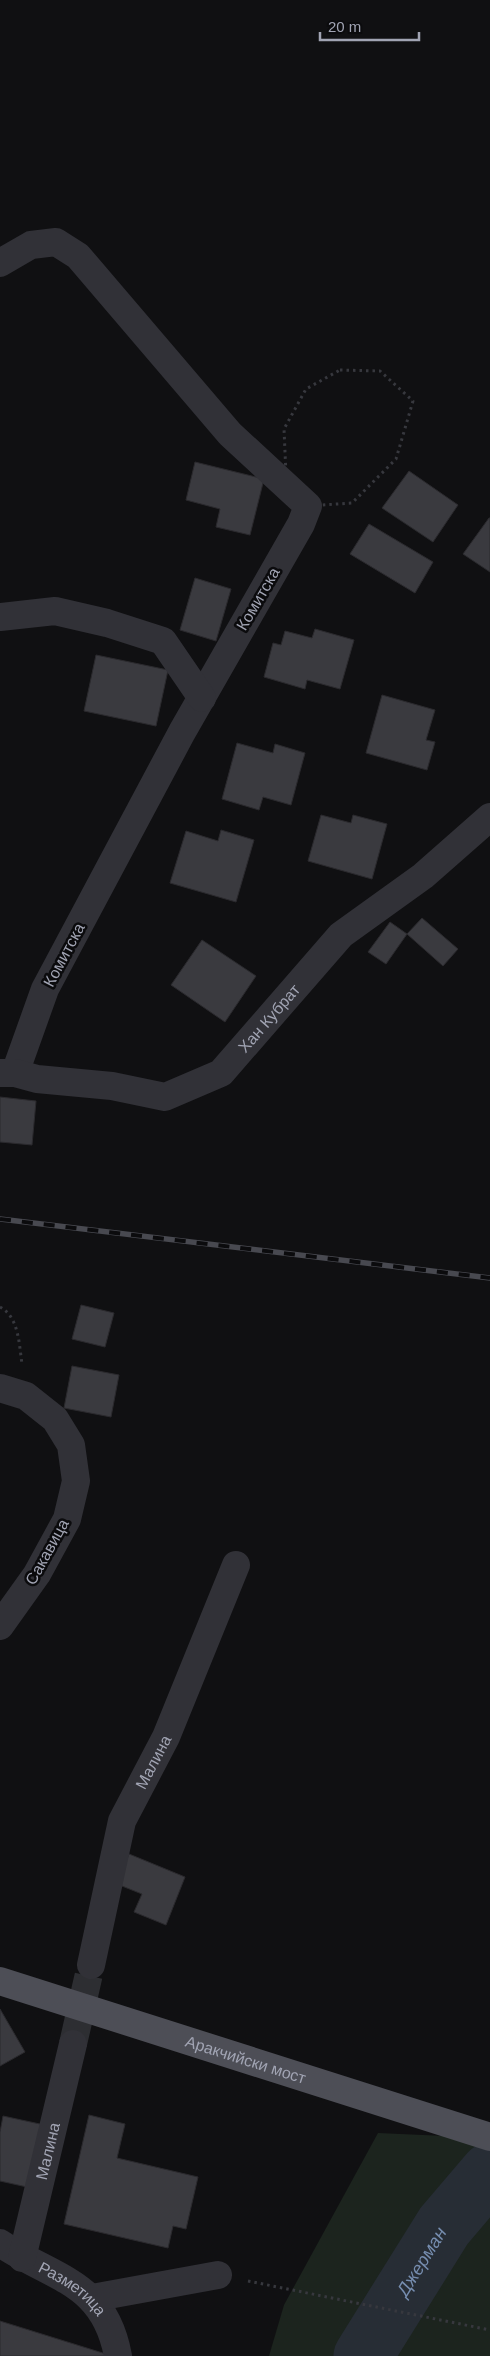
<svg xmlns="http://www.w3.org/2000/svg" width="490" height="2356" font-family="Helvetica,sans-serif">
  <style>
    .green { fill: #1c241e }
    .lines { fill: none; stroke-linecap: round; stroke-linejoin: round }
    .river { stroke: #272d35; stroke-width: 59 }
    .building { fill: #3a3a3f; stroke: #2b2a2e }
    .minor-tunnel { stroke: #2d2e32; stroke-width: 28; stroke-dasharray: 28 14; stroke-linecap: butt }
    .path { stroke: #37383e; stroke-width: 3; stroke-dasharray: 2.5 4; stroke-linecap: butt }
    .minor { stroke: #313137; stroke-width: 28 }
    .major { stroke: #4d4e56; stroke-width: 28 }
    .rail-casing { stroke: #484950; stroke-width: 5.5 }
    .rail { stroke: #0b0b0d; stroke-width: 4; stroke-dasharray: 11; stroke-linecap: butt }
    .labels { text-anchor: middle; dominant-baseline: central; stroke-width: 5; stroke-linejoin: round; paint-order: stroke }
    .street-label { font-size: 16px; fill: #a1a4b3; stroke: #0b0b0d }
    .water-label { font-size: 18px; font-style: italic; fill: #768daf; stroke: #0b0b0d }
  </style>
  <rect width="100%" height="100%" fill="#101012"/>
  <polygon class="green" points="378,2133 490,2138 490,2356 269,2356 284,2305"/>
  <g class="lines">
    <path class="river" id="s1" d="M363,2356L444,2226L490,2172"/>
  </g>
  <g class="building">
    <polygon points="195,462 264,479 250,535 216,527 220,509 186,500"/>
    <polygon points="409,471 458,505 433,542 382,508"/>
    <polygon points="489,518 490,518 490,572 463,554"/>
    <polygon points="369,524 433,562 415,593 350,554"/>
    <polygon points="195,578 231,589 216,641 180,630"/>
    <polygon points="315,629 354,640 340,689 307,680 305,689 264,677 273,643 281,645 285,631 312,638"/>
    <polygon points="96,655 168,670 156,726 84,711"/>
    <polygon points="382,695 435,710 426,740 435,742 427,770 366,753"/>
    <polygon points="237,743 273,753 275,744 305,753 291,805 263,797 259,810 222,799"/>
    <polygon points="321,815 351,823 353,815 387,824 372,879 308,861"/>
    <polygon points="221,830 254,840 236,902 170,883 186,831 218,841"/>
    <polygon points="422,918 458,949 443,966 407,934"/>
    <polygon points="390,922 407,934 386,964 368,952"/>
    <polygon points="202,940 256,976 225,1022 171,985"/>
    <polygon points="0,1097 36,1101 32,1145 0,1142"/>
    <polygon points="81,1305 114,1313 105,1347 72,1339"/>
    <polygon points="72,1366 119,1375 111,1417 64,1408"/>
    <polygon points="129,1854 185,1877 166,1925 134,1912 142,1894 117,1884"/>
    <polygon points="0,2009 25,2052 0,2066"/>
    <polygon points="89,2115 125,2124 117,2158 198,2177 186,2229 173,2226 168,2248 64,2224"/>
    <polygon points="3,2116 49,2126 36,2189 0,2181 0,2132"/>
    <polygon points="0,2321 106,2354 105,2356 0,2356"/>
  </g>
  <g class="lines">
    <polyline class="minor-tunnel" points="73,2044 91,1965"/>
    <g class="path">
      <polygon points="340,370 380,371 413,401 396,459 352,503 308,506 286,475 284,429 306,389"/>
      <path d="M0,1307C19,1317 19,1344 22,1364"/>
      <polyline points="248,2281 490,2330"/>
    </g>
    <g class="minor">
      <polyline points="0,263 31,245 56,242 78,256 230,434 308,506 301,524 182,732 45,989 15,1073"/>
      <polyline points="0,617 55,611 107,623 163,641 202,698"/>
      <path id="s2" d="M0,1073H15L37,1079L112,1086L165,1097L221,1073L341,935L423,876L490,817"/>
      <polyline points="0,1388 26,1396 55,1419 71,1445 76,1481 67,1519 37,1574 0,1626"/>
      <path id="s3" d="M91,1965L122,1821L166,1737L236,1565"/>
      <path id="s4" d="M0,2243C55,2280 104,2281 118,2356"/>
      <path id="s5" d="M22,2258L73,2044"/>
      <polyline points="92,2298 218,2275"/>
    </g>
    <path class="major" id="s6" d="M0,1981L490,2137"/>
    <g class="rail-casing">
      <polyline id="rail" points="0,1219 490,1278"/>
    </g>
    <use href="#rail" class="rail"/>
  </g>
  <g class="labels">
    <g class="street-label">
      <text transform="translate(258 599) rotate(-60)">Комитска</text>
      <text transform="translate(64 955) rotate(-62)">Комитска</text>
      <text stroke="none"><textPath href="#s2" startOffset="301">Хан Кубрат</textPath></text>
      <text transform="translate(47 1552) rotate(-61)">Сакавица</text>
      <text stroke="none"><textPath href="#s3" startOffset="214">Малина</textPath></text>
      <text stroke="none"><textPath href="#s6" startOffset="258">Аракчийски мост</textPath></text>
      <text stroke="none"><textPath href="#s5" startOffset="110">Малина</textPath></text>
      <text stroke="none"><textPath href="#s4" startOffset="86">Разметица</textPath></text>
    </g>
    <g class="water-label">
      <text stroke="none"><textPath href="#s1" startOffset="111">Джерман</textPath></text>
    </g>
  </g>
  <path d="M320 32v8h99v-8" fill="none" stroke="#a1a4b3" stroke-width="2.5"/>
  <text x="328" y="32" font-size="15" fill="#a1a4b3" stroke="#0b0b0d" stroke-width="4" paint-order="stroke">20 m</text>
</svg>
